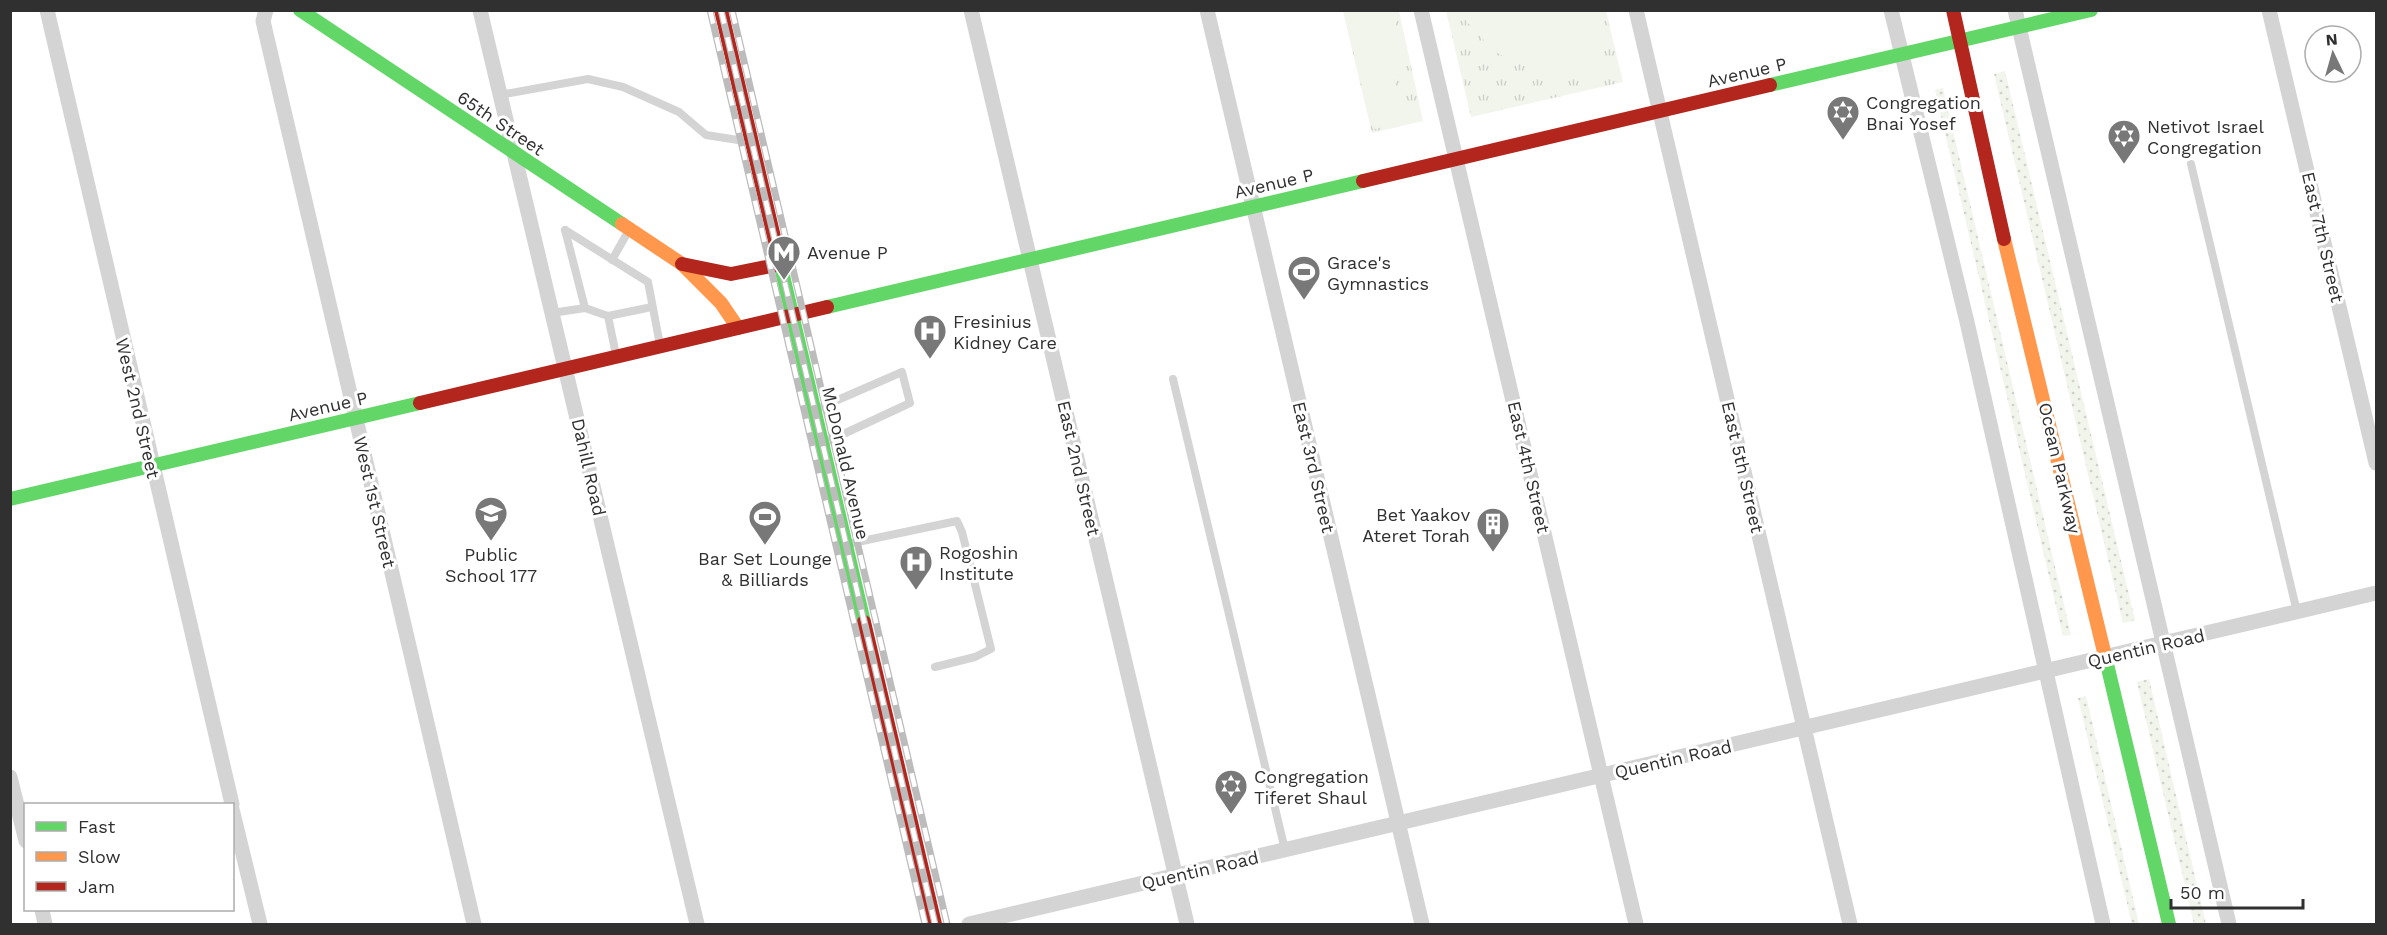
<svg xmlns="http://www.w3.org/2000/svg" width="2387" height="935" font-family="'Work Sans',sans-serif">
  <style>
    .grass { fill: url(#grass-dots) }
    .park { fill: url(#park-tufts) }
    .pitch { fill: #f1f5ec }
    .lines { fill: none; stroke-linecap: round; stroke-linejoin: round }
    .lane { stroke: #d4d4d4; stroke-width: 8 }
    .street { stroke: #d4d4d4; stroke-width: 15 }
    .fast { stroke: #63d668; stroke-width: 14 }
    .slow { stroke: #ff974d; stroke-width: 14 }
    .jam { stroke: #b3261e; stroke-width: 14 }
    .rail-casing { stroke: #bcbcbc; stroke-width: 7 }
    .rail { stroke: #fff; stroke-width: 4.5; stroke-dasharray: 14; stroke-linecap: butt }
    .labels { text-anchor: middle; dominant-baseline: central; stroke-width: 6; stroke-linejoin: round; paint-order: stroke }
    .street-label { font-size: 18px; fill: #303030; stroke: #fff }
    .poi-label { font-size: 18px; fill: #303030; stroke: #fff; text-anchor: start }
  </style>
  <defs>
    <pattern id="grass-dots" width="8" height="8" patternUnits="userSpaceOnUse" patternTransform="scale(1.5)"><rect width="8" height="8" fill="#f1f5ec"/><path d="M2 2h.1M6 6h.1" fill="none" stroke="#cfd2cb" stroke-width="1.8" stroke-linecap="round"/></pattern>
    <pattern id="park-tufts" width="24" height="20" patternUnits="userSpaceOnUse" patternTransform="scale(1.5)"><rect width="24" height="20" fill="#f1f5ec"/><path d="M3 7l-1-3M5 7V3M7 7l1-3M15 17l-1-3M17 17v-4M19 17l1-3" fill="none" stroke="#cfd2cb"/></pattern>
  </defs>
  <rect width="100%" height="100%" fill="#fff"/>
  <g class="grass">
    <polygon points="2005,71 2135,620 2123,623 1994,74"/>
    <polygon points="1943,88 2071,635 2063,636 1935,90"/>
    <polygon points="2149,679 2206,924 2194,924 2137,682"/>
    <polygon points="2086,696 2139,924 2140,924 2132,924 2078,698"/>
  </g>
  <g class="park">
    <polygon points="1343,11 1399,11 1423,121 1372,133"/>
    <polygon points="1446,11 1606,11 1623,82 1471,117"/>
  </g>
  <g class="pitch">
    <polygon points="1344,11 1393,11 1407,74 1361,84"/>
    <polygon points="1457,11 1593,11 1609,71 1541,72 1495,52"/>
    <polygon points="1394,79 1404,122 1375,129 1364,86"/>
  </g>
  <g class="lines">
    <g class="lane">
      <polyline points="500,95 588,79 623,87 679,112 706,135 751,142"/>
      <polyline points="2191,164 2297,612"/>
      <polyline points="565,230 648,282 660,345"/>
      <polyline points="565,230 585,308"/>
      <polyline points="612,260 629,230"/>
      <polyline points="552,313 585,308 608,316 616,355"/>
      <polyline points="608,316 652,307"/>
      <polyline points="1173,379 1285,850"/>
      <polyline points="817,409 902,372 910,403 824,443"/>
      <polyline points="848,544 957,521 962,532 991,649 975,657 935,667"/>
    </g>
    <g class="street">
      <polyline points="47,10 232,804"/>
      <polyline points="266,10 263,21 474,924"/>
      <polyline points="480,10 697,924"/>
      <polyline points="971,10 1187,924"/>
      <polyline points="1207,10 1422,924"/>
      <polyline points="1421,10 1636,924"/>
      <polyline points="1636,10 1850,924"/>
      <polyline points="1891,10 1967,322 2103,924"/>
      <polyline points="2015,10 2229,924"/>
      <polyline points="2269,10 2376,463"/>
      <polyline points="10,777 26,841"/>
      <polyline points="232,809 260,924"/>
      <polyline points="42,910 45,924"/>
      <polyline points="969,924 2376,593"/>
    </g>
    <g class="fast">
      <polyline points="300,10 622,224"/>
      <polyline points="1770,85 2091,10"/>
      <polyline points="777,250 864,622"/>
      <polyline points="827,307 1363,181"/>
      <polyline points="10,499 420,403"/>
      <polyline points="2106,660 2169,924"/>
    </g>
    <g class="slow">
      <polyline points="622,224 682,264 721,303 738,328"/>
      <polyline points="2004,239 2106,660"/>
    </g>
    <g class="jam">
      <polyline points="721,10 777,250"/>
      <polyline points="1953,10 2004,239"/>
      <polyline points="1363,181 1770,85"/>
      <polyline points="682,264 731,274 781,264"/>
      <polyline points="420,403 827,307"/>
      <polyline points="864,622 935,924"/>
    </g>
    <g class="rail-casing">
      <g id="rail">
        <polyline points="710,10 925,924"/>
        <polyline points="721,10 935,924"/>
        <polyline points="732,10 947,924"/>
      </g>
    </g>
    <use href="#rail" class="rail"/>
  </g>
  <defs>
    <g id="synagogue-pin" transform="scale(1.725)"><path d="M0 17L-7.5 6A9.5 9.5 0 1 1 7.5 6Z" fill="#787878" stroke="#fff"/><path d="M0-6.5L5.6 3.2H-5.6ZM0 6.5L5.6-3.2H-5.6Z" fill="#fff"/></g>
    <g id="metro-pin" transform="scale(1.725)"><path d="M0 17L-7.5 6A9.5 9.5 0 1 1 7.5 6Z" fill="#787878" stroke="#fff"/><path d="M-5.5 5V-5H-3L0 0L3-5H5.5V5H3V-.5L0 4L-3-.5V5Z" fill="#fff"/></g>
    <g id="stadium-pin" transform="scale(1.725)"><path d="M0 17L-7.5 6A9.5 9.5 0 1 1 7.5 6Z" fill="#787878" stroke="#fff"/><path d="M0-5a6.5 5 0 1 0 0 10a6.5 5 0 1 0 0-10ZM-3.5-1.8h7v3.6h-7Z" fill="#fff"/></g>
    <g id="hospital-pin" transform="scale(1.725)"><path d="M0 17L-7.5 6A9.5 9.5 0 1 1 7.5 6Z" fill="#787878" stroke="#fff"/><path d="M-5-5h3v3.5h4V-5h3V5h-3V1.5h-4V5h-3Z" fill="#fff"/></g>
    <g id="school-pin" transform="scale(1.725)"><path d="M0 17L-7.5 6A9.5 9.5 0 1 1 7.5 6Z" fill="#787878" stroke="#fff"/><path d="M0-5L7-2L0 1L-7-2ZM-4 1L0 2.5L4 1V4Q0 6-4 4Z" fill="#fff"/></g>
    <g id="building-pin" transform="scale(1.725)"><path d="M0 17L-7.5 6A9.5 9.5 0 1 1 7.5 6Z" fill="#787878" stroke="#fff"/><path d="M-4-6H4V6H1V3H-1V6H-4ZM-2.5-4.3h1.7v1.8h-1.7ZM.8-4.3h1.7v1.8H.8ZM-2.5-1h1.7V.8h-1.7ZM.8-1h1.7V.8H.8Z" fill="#fff"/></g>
  </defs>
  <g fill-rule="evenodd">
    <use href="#synagogue-pin" x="1843" y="112"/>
    <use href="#synagogue-pin" x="2124" y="136"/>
    <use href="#metro-pin" x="784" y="252"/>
    <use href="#stadium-pin" x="1304" y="272"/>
    <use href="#hospital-pin" x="930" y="331"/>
    <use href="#school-pin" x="491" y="513"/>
    <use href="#stadium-pin" x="765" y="517"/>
    <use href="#building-pin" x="1493" y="524"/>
    <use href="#hospital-pin" x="916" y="562"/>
    <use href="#synagogue-pin" x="1231" y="786"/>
  </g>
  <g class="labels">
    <g class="street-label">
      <text transform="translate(1747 72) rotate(-13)">Avenue P</text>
      <text transform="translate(501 123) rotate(34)">65th Street</text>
      <text transform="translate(1274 183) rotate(-13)">Avenue P</text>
      <text transform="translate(2323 237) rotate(77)">East 7th Street</text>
      <text transform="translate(328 406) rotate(-13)">Avenue P</text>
      <text transform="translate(138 408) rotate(77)">West 2nd Street</text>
      <text transform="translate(846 463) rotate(77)">McDonald Avenue</text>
      <text transform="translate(589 467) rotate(77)">Dahill Road</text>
      <text transform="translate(1314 467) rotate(77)">East 3rd Street</text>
      <text transform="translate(1529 467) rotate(77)">East 4th Street</text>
      <text transform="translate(1743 467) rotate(77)">East 5th Street</text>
      <text transform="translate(1079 468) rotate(77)">East 2nd Street</text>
      <text transform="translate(2060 468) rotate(77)">Ocean Parkway</text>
      <text transform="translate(375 502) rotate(77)">West 1st Street</text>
      <text transform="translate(2146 648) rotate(-13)">Quentin Road</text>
      <text transform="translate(1673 759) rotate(-13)">Quentin Road</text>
      <text transform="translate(1200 870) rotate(-13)">Quentin Road</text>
    </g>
    <g class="poi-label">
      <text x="1866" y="102">Congregation<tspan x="1866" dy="21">Bnai Yosef</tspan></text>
      <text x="2147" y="126">Netivot Israel<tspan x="2147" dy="21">Congregation</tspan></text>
      <text x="807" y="252">Avenue P</text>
      <text x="1327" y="262">Grace's<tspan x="1327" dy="21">Gymnastics</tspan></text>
      <text x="953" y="321">Fresinius<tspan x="953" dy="21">Kidney Care</tspan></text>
      <text x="1470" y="514" text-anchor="end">Bet Yaakov<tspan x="1470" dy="21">Ateret Torah</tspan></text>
      <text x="939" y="552">Rogoshin<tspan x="939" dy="21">Institute</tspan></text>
      <text x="491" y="554" text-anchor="middle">Public<tspan x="491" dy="21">School 177</tspan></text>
      <text x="765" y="558" text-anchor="middle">Bar Set Lounge<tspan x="765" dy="21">&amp; Billiards</tspan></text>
      <text x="1254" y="776">Congregation<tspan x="1254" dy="21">Tiferet Shaul</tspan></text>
    </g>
  </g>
  <rect width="2387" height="935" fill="none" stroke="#303030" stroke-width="24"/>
  <rect x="24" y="803" width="210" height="108" fill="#ffffff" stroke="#acacac" stroke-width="1.5"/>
  <rect x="36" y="822" width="30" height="9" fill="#63d668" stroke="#acacac" stroke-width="1.5"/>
  <text x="78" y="833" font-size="18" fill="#303030">Fast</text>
  <rect x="36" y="852" width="30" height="9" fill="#ff974d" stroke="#acacac" stroke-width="1.5"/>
  <text x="78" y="863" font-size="18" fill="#303030">Slow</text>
  <rect x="36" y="882" width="30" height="9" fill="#b3261e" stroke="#acacac" stroke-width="1.5"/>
  <text x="78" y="893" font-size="18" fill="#303030">Jam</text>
  <g transform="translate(2333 54) rotate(355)"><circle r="28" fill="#ffffff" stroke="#acacac" stroke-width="1.5"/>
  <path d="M0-4.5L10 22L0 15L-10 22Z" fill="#787878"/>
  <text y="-9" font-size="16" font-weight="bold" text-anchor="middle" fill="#303030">N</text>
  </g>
  <path d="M2171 899v9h132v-9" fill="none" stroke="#303030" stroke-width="3"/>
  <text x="2180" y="899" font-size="18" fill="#303030" stroke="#ffffff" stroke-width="4.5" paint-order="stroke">50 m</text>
</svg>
